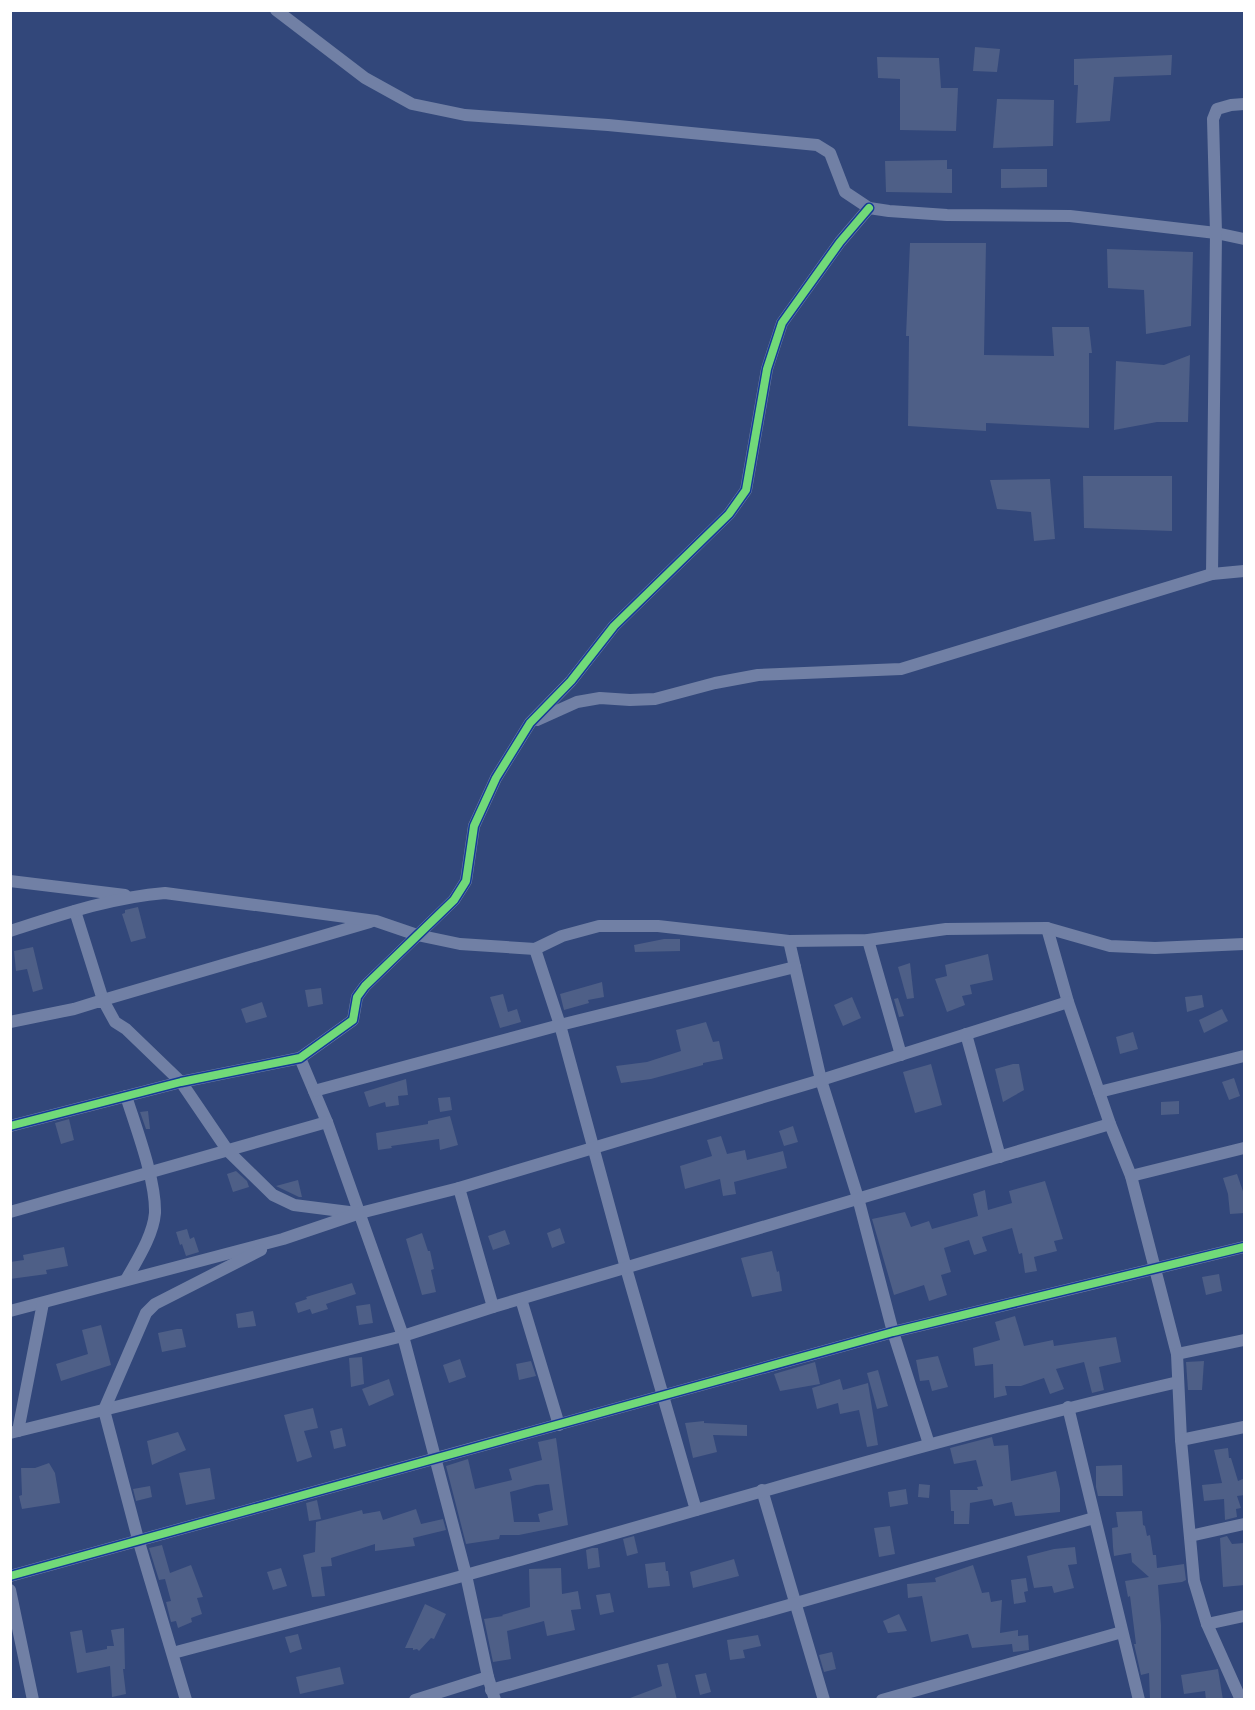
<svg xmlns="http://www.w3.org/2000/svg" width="1255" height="1710" font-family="Ubuntu,sans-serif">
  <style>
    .building { fill: #4e5f87; fill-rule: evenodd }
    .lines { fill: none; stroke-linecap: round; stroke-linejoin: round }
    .street { stroke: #7180a5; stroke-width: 12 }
    .cycleway-casing { stroke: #153a97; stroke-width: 11 }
    .cycleway { stroke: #71d979; stroke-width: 8 }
  </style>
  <rect width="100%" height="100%" fill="#32477a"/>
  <g class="building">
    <polygon points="975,47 1000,49 997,72 973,71"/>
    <polygon points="1172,55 1171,75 1114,77 1110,121 1076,123 1078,85 1074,85 1074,59"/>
    <polygon points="877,57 939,58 941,88 958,88 956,131 900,130 900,79 878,78"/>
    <polygon points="997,99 1054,100 1053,146 993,148"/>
    <polygon points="947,160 947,169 952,169 952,193 886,192 885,161"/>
    <polygon points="1001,169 1047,169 1047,187 1001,188"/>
    <polygon points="910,243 986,243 984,355 1054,356 1052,327 1089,327 1092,353 1089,353 1089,428 986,423 986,431 908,426 909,336 906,336"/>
    <polygon points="1107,249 1193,252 1191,326 1146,334 1144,290 1108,288"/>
    <polygon points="1190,355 1188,422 1157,422 1114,430 1116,361 1164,365"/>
    <polygon points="1083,476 1172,476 1172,531 1084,528"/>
    <polygon points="1050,479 1055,539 1034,541 1031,512 997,509 990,480"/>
    <polygon points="138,907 146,938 131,942 122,914 125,913 125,910"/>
    <polygon points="664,939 680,939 680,951 635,952 634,945"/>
    <polygon points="33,947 43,989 33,992 27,969 16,971 14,951"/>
    <polygon points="988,954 993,980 970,985 972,994 962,996 965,1005 947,1012 935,979 947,976 945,965"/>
    <polygon points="910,963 914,998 907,999 898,967"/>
    <polygon points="602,982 604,997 588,1000 589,1003 564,1010 560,994"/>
    <polygon points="321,988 323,1004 308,1007 305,990"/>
    <polygon points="503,994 508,1012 517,1009 521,1022 500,1028 490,997"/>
    <polygon points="1202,995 1204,1007 1187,1012 1185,997"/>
    <polygon points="852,997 861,1018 843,1026 834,1005"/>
    <polygon points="898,998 904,1016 899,1017 894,999"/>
    <polygon points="262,1002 267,1017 246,1023 241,1009"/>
    <polygon points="1222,1009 1228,1021 1204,1033 1199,1020"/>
    <polygon points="706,1022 713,1042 719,1041 723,1059 703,1063 703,1065 651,1079 621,1083 616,1066 647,1062 681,1051 676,1030"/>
    <polygon points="1133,1032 1138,1049 1120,1054 1116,1037"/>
    <polygon points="931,1064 942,1105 915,1113 903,1072"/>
    <polygon points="1013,1064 1019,1064 1024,1090 1003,1102 995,1069"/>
    <polygon points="1234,1078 1240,1096 1229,1100 1222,1082"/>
    <polygon points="406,1079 408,1095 398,1096 399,1105 386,1107 385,1102 369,1107 364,1092"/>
    <polygon points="450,1097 452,1110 440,1112 438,1098"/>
    <polygon points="1179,1101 1179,1114 1161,1115 1161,1102"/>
    <polygon points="148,1111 150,1129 146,1129 140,1112"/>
    <polygon points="450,1116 458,1145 440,1150 439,1139 391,1146 392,1148 378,1150 376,1133 428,1124 428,1121"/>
    <polygon points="69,1119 74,1140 61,1144 55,1123"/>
    <polygon points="793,1126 798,1142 784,1146 779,1131"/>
    <polygon points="721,1136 727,1154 745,1150 747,1160 783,1151 787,1168 734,1182 736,1194 723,1196 720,1179 685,1189 680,1166 712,1156 707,1140"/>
    <polygon points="236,1171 247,1181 249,1187 233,1192 227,1174"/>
    <polygon points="1237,1174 1245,1197 1245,1213 1230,1214 1228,1194 1223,1178"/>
    <polygon points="298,1180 302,1197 299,1197 276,1186"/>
    <polygon points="1045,1181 1063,1239 1054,1241 1057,1251 1034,1257 1037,1271 1025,1273 1022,1253 1019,1254 1012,1228 982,1237 987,1251 974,1255 969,1240 944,1248 951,1272 941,1275 947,1295 929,1301 924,1285 894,1295 872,1219 905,1212 911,1227 929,1221 932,1229 978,1216 973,1194 985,1190 988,1210 1012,1203 1009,1191"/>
    <polygon points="560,1228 565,1243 552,1248 547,1233"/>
    <polygon points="187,1229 190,1239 194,1237 199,1252 186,1256 182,1244 180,1245 176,1232"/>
    <polygon points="505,1230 510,1244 493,1250 488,1236"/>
    <polygon points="422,1233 428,1251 430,1251 434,1269 431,1270 436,1292 422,1295 406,1239"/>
    <polygon points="64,1247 68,1266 46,1270 47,1274 10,1279 10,1262 24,1260 23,1255"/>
    <polygon points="772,1251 777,1272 779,1271 782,1291 752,1297 741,1258"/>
    <polygon points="1219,1274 1222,1291 1206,1295 1202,1277"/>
    <polygon points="352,1283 356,1294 326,1304 328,1309 312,1314 310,1309 298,1313 295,1303 307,1299 306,1297"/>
    <polygon points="370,1304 373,1323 359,1325 356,1306"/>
    <polygon points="253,1311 256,1326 238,1328 236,1314"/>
    <polygon points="1015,1316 1024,1346 1053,1340 1054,1346 1116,1337 1121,1362 1099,1367 1104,1390 1092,1393 1084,1362 1056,1369 1064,1389 1050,1394 1044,1378 1021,1386 1005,1386 1007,1395 994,1398 993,1364 975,1366 973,1348 1000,1340 995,1322"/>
    <polygon points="101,1325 111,1365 61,1381 56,1364 88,1354 82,1330"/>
    <polygon points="177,1329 182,1329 186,1347 162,1352 158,1333"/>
    <polygon points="938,1356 948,1387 932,1391 929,1380 920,1381 916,1360"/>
    <polygon points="362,1357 364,1384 351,1387 349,1358"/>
    <polygon points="460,1359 466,1377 449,1383 443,1365"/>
    <polygon points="531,1361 536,1376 519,1380 516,1364"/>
    <polygon points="1204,1361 1202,1390 1188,1390 1186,1362"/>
    <polygon points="815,1362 820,1384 780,1391 774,1374"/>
    <polygon points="878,1370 888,1406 877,1409 867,1373"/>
    <polygon points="389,1379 394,1395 369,1406 362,1389"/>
    <polygon points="840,1379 843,1390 868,1383 878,1445 867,1447 859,1410 840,1414 838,1403 817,1409 812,1388"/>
    <polygon points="313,1408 318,1428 304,1431 312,1457 297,1462 284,1415"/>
    <polygon points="704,1421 704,1423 747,1425 747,1436 713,1435 717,1452 693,1458 685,1423"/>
    <polygon points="342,1428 346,1446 334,1449 330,1431"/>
    <polygon points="178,1432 186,1450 152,1465 147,1441"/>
    <polygon points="992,1437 994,1446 1008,1445 1011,1481 1056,1471 1060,1489 1060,1512 1015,1516 1012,1502 994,1506 992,1499 970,1503 969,1524 954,1524 954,1511 951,1511 950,1490 978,1490 977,1487 983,1486 976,1460 954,1464 950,1448"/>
    <path d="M556,1438L568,1525L519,1535H500L499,1539L466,1544L446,1466L468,1459L475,1489L512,1480L509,1469L542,1460L538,1442ZM549,1484L553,1510L538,1514L540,1522H514L510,1492L536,1485Z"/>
    <polygon points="1228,1448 1229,1458 1231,1458 1238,1481 1245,1478 1245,1495 1237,1496 1241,1508 1236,1509 1237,1517 1225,1520 1224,1499 1204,1501 1202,1485 1222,1483 1214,1450"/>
    <polygon points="49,1463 55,1473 60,1503 22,1509 19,1496 22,1495 21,1468 35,1468"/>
    <polygon points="1122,1465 1123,1496 1098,1496 1096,1487 1096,1466"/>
    <polygon points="210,1468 215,1499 186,1505 179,1473"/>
    <polygon points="919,1484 930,1485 929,1498 918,1497"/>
    <polygon points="150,1486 152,1497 136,1501 133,1489"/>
    <polygon points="906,1489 908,1504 890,1507 888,1492"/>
    <polygon points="317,1500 321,1519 309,1521 306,1503"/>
    <polygon points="416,1509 421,1524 443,1519 446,1530 413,1538 415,1546 375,1551 375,1544 331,1558 332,1566 321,1567 325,1596 312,1597 303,1555 315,1552 316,1522 362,1510 363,1514 380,1511 383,1520"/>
    <polygon points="1142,1511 1143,1525 1145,1526 1147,1536 1150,1535 1153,1555 1156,1555 1157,1568 1184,1564 1186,1580 1182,1582 1158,1585 1161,1625 1161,1700 1150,1700 1149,1673 1141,1675 1134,1644 1136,1644 1130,1596 1128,1597 1125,1581 1149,1577 1132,1562 1131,1553 1114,1556 1113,1547 1112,1528 1118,1527 1116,1512"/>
    <polygon points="890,1526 895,1554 879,1557 874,1528"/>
    <polygon points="634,1536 638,1553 627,1556 623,1539"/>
    <polygon points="1227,1536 1232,1544 1244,1543 1245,1585 1223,1587 1220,1538"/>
    <polygon points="162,1545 170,1573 191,1565 203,1597 197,1598 202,1614 191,1618 192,1622 178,1628 176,1621 171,1622 166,1602 171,1601 165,1579 159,1580 149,1548"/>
    <polygon points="1075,1547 1077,1564 1068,1565 1074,1588 1054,1593 1052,1586 1034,1588 1027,1556 1054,1549"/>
    <polygon points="592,1548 598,1548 600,1567 588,1569 586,1550"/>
    <polygon points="734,1559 739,1576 693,1588 690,1572"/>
    <polygon points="665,1562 666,1571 668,1571 670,1586 648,1588 645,1564"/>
    <polygon points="973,1565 982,1593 989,1592 991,1602 1002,1600 1000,1633 1018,1630 1018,1636 1028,1635 1029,1650 1013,1652 1012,1644 972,1648 968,1634 931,1642 922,1596 908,1598 907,1584 936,1582 935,1578"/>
    <polygon points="281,1568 287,1586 273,1590 267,1572"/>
    <polygon points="561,1568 562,1594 578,1591 581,1609 571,1610 575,1630 547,1636 544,1621 507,1631 511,1659 493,1662 484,1619 503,1616 502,1615 530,1607 529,1569"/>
    <polygon points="1026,1578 1028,1591 1024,1592 1026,1602 1014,1604 1011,1580"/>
    <polygon points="610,1593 614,1612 600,1615 596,1595"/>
    <polygon points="425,1604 446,1614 434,1639 431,1638 419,1651 417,1649 413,1650 413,1648 405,1648"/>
    <polygon points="899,1614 907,1631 888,1633 883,1621"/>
    <polygon points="124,1628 125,1669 123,1669 126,1694 112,1697 110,1666 77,1673 70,1632 82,1630 86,1653 107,1649 107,1646 114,1646 111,1630"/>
    <polygon points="298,1634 302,1649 290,1653 285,1637"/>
    <polygon points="758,1635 761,1646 743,1650 745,1658 730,1660 727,1640"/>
    <polygon points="832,1652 836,1669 824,1672 819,1655"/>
    <polygon points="668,1663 677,1700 630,1700 630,1698 662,1686 657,1665"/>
    <polygon points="340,1667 344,1684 300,1694 296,1677"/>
    <polygon points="1218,1669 1223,1700 1206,1700 1205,1691 1184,1694 1181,1675"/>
    <polygon points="706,1673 711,1692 700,1695 695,1675"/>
  </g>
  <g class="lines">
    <g class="street">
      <polyline points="276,10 365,78 412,104 465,115 608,125 817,145 830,153 845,192 869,208 889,211 947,215 1070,216 1216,233 1244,239"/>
      <polyline points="1212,574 1216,233 1213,119 1217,109 1231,105 1244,104"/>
      <polyline points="537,720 577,702 600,698 630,700 655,699 715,683 758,675 901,669 1212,574 1244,571"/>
      <polyline points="10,881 125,895"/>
      <polyline points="75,911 103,1000 370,922"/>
      <polyline points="1047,928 1068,1002 1110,1124 1131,1176 1177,1354 1181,1440 1194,1581 1207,1624 1241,1700"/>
      <path d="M10,931C60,915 113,897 165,893L376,921L417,935L460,944L535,949L562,936L599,926H658L789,941L868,940L946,929L1047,928L1110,946L1155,948L1244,944"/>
      <polyline points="868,940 901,1055"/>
      <polyline points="789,941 821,1080 858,1198 893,1332 929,1444"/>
      <polyline points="535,949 560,1025 626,1268 696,1510"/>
      <polyline points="10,1022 74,1009 103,1000 115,1022 126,1029 181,1082 228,1151 273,1195 294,1205 357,1213"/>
      <polyline points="966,1034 1000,1157"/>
      <polyline points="300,1058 327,1122 403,1336 466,1575 488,1677 495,1700"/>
      <polyline points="314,1091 560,1025 795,967"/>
      <polyline points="1099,1092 1244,1056"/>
      <path d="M126,1096C136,1128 156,1180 155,1213C153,1236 137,1260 126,1280"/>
      <polyline points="10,1126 181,1082 300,1058 353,1020 357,997 365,986 454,900 466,881 474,826 496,778 530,723 571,681 614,626 729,514 746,490 767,369 782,323 840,242 869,208"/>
      <polyline points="1131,1176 1244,1148"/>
      <polyline points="459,1188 493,1307"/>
      <polyline points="10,1212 327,1122"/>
      <polyline points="521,1299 559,1425"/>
      <polyline points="10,1311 283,1239 360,1213 459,1188 821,1080 1068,1002"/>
      <polyline points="1177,1354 1244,1340"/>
      <polyline points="1068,1407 1139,1700"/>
      <polyline points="18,1431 43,1303"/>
      <polyline points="10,1433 403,1336 493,1307 1110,1124"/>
      <polyline points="1181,1440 1244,1427"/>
      <polyline points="762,1490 824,1700"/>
      <polyline points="1190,1536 1244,1524"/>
      <polyline points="10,1576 893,1332 1244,1247"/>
      <polyline points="10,1590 33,1700"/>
      <polyline points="1207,1624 1244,1616"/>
      <path d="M173,1653C270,1627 369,1602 466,1575C703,1510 938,1437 1178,1382"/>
      <polyline points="491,1690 1094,1518"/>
      <polyline points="186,1700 138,1539 104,1410 146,1313 155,1304 261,1250"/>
      <polyline points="415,1700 488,1677"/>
      <polyline points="882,1700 1122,1632"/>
    </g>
    <g class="cycleway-casing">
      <g id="cycleway">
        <polyline points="10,1126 181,1082 300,1058 353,1020 357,997 365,986 454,900 466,881 474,826 496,778 530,723 571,681 614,626 729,514 746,490 767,369 782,323 840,242 869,208"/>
        <polyline points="10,1576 893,1332 1244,1247"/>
      </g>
    </g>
    <use href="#cycleway" class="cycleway"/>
  </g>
  <rect width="1255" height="1710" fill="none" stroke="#ffffff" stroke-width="24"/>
</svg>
